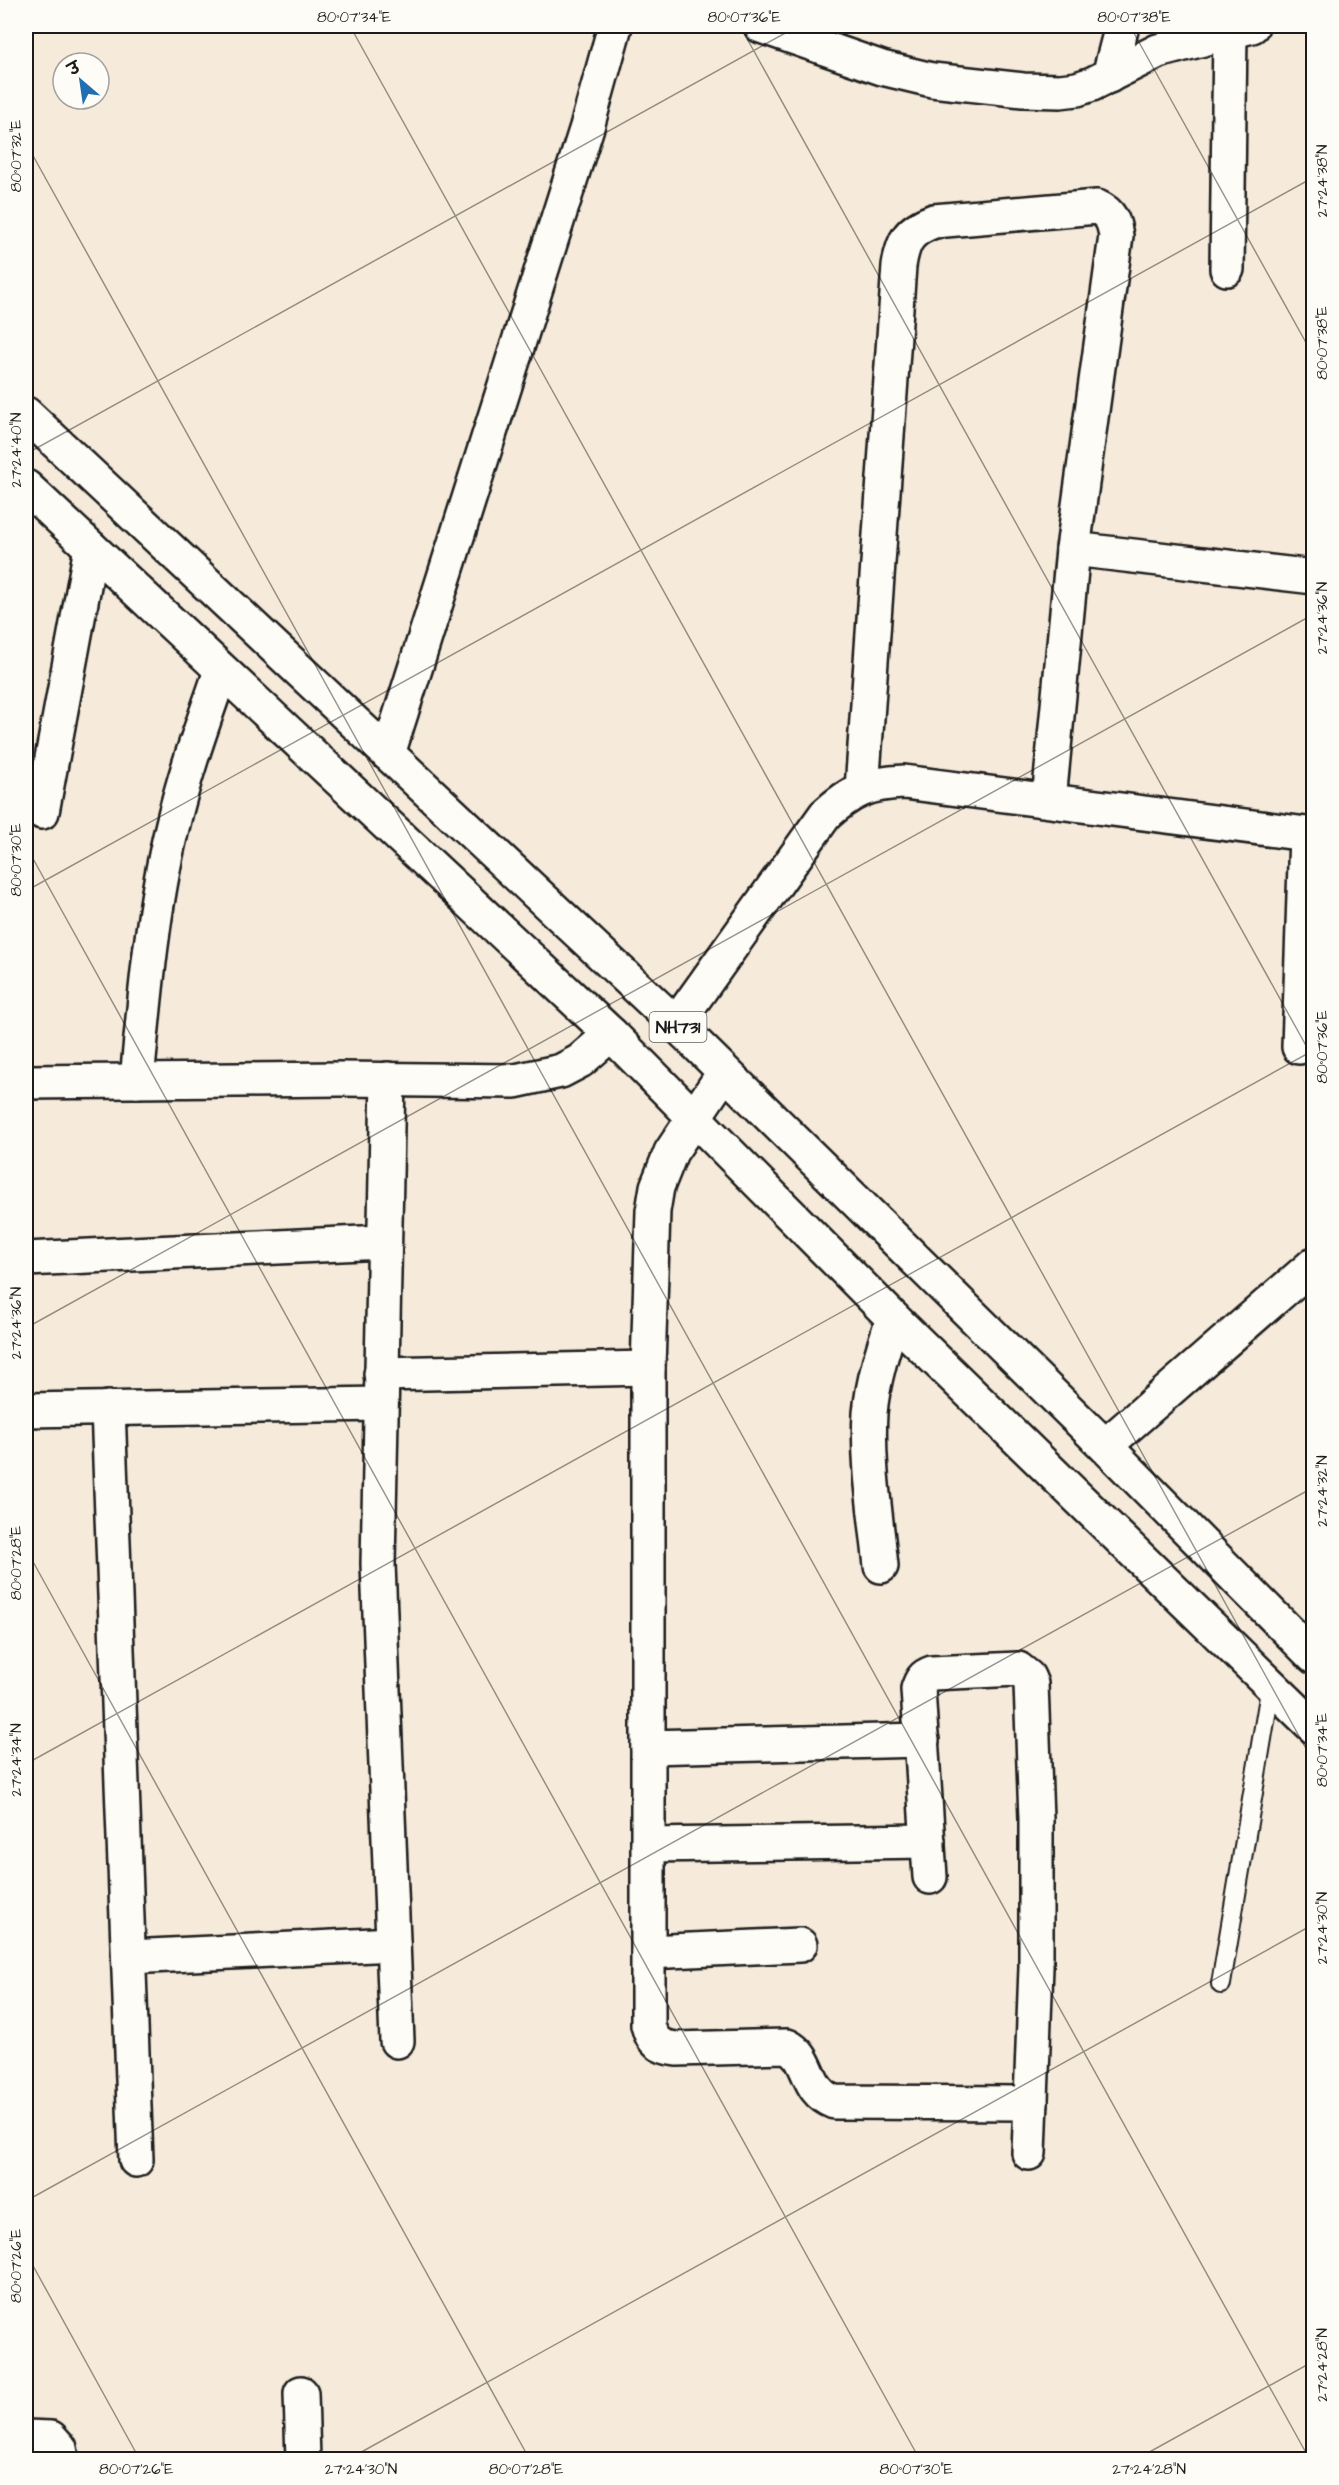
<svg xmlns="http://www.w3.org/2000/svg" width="1339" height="2485" font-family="'Architects Daughter','Playpen Sans Deva',sans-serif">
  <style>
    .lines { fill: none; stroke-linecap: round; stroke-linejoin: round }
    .lane-casing { stroke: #1c1c1c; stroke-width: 22 }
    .street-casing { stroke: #1c1c1c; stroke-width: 38 }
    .highway-casing { stroke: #1c1c1c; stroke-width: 38 }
    .lane { stroke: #fdfcf7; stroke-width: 18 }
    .street { stroke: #fdfcf7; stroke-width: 33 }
    .highway { stroke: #fdfcf7; stroke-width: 33 }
    .ticks { fill: none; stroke: #1c1c1c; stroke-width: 1.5; stroke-opacity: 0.45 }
    .labels { text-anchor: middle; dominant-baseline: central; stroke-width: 4.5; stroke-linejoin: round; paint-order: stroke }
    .shield { fill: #fdfcf7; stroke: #605f5e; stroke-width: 1.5 }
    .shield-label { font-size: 18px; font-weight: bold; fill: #1c1c1c }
    .neatline { fill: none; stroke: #1c1c1c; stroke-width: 2 }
    .ticks-label { font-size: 15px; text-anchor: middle; fill: #1c1c1c }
  </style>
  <rect width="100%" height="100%" fill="#f6ebda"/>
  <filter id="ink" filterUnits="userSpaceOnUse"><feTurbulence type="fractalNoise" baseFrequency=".0167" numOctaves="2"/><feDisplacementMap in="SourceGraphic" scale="12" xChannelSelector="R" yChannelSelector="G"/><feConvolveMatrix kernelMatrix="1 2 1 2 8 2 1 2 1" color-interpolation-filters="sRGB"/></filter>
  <g filter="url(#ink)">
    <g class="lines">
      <g class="lane-casing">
        <polyline id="lane" points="1221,1984 1271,1685"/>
      </g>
      <g class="street-casing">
        <g id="street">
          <polyline points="761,26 882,68 932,80 1023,90 1060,91 1077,89 1092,84 1158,51 1252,26"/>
          <polyline points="1109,76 1122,26"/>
          <polyline points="1227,269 1230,31"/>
          <polyline points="1073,549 1314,577"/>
          <polyline points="388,754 587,127 615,26"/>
          <path d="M862,789L899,266C903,240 909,230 934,221L1097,207C1111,213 1114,222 1116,236L1073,549L1049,800"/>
          <polyline points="42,812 91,548"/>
          <path d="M676,1024L825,815C851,791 869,783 904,782L1314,835"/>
          <polyline points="1299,1047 1306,834"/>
          <path d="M724,1073L671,1152L657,1187L653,1211L648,1368V2025C652,2042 660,2047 676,2049L787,2046C812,2058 804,2091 834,2102L1031,2103"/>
          <polyline points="388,1079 378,1564 397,2041"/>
          <path d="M137,1081C145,996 152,911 172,828C184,775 203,723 221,671"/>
          <polyline points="26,1082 340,1079 515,1081 561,1071 580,1061 611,1034"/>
          <polyline points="26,1259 383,1242"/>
          <polyline points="381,1374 648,1368"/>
          <polyline points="108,1408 136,2160"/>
          <polyline points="26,1410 381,1404"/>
          <polyline points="1105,1446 1314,1264"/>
          <path d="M881,1566C876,1516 867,1464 870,1413C873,1380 883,1349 893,1318"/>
          <polyline points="648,1747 922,1740"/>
          <polyline points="648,1845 928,1841"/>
          <path d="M930,1877L918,1689C921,1680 923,1676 932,1673L1018,1669L1028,1677L1031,1684L1036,1819V1967L1029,2153"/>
          <polyline points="648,1952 800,1945"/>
          <polyline points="129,1957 393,1944"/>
          <polyline points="301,2393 303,2460"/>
          <polyline points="26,2437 51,2438 60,2448 62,2460"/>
        </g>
      </g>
      <g class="highway-casing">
        <g id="highway">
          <polyline points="26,414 676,1024 1105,1446 1314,1657"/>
          <polyline points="26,487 611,1034 893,1318 1314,1727"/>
        </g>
      </g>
      <use href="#lane" class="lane"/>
      <use href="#street" class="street"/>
      <use href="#highway" class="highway"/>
    </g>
  </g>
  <path class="ticks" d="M350,26L1314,1763M740,26L1314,1060M1130,26L1314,357M26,143L1310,2460M26,454L798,26M26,846L920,2460M26,891L1314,177M26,1328L1314,614M26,1549L530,2460M26,1764L1314,1050M26,2201L1314,1487M26,2253L140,2460M347,2460L1314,1924M1135,2460L1314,2361"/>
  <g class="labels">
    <rect class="shield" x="649.5" y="1012" width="57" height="30" rx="4.5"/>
    <g class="shield-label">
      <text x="678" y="1027">NH731</text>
    </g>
  </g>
  <rect width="1339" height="2485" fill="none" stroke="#fdfcf7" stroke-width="66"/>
  <g transform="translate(81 81) rotate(331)"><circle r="28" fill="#fdfcf7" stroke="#a3a29f" stroke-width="1.5"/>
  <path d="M0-4.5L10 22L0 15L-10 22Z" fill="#1f6fb2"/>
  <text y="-9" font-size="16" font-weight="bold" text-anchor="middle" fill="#1c1c1c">उ</text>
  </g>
  <rect x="33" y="33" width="1273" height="2419" class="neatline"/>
  <g class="ticks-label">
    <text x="354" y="22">80°07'34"E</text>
    <text x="744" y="22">80°07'36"E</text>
    <text x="1134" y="22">80°07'38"E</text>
    <text transform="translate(16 156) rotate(-90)" y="5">80°07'32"E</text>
    <text transform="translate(1322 181) rotate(-90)" y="5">27°24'38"N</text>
    <text transform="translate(1322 343) rotate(-90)" y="5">80°07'38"E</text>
    <text transform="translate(16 450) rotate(-90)" y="5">27°24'40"N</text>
    <text transform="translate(1322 618) rotate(-90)" y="5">27°24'36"N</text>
    <text transform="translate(16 860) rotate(-90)" y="5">80°07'30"E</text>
    <text transform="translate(1322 1047) rotate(-90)" y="5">80°07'36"E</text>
    <text transform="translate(16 1323) rotate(-90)" y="5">27°24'36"N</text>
    <text transform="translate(1322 1491) rotate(-90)" y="5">27°24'32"N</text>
    <text transform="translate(16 1563) rotate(-90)" y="5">80°07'28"E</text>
    <text transform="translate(1322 1750) rotate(-90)" y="5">80°07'34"E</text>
    <text transform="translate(16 1760) rotate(-90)" y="5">27°24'34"N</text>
    <text transform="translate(1322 1928) rotate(-90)" y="5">27°24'30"N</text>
    <text transform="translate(16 2266) rotate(-90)" y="5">80°07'26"E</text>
    <text transform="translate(1322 2365) rotate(-90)" y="5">27°24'28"N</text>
    <text x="136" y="2474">80°07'26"E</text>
    <text x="361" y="2474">27°24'30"N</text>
    <text x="526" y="2474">80°07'28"E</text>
    <text x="916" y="2474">80°07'30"E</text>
    <text x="1149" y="2474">27°24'28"N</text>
  </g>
</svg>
